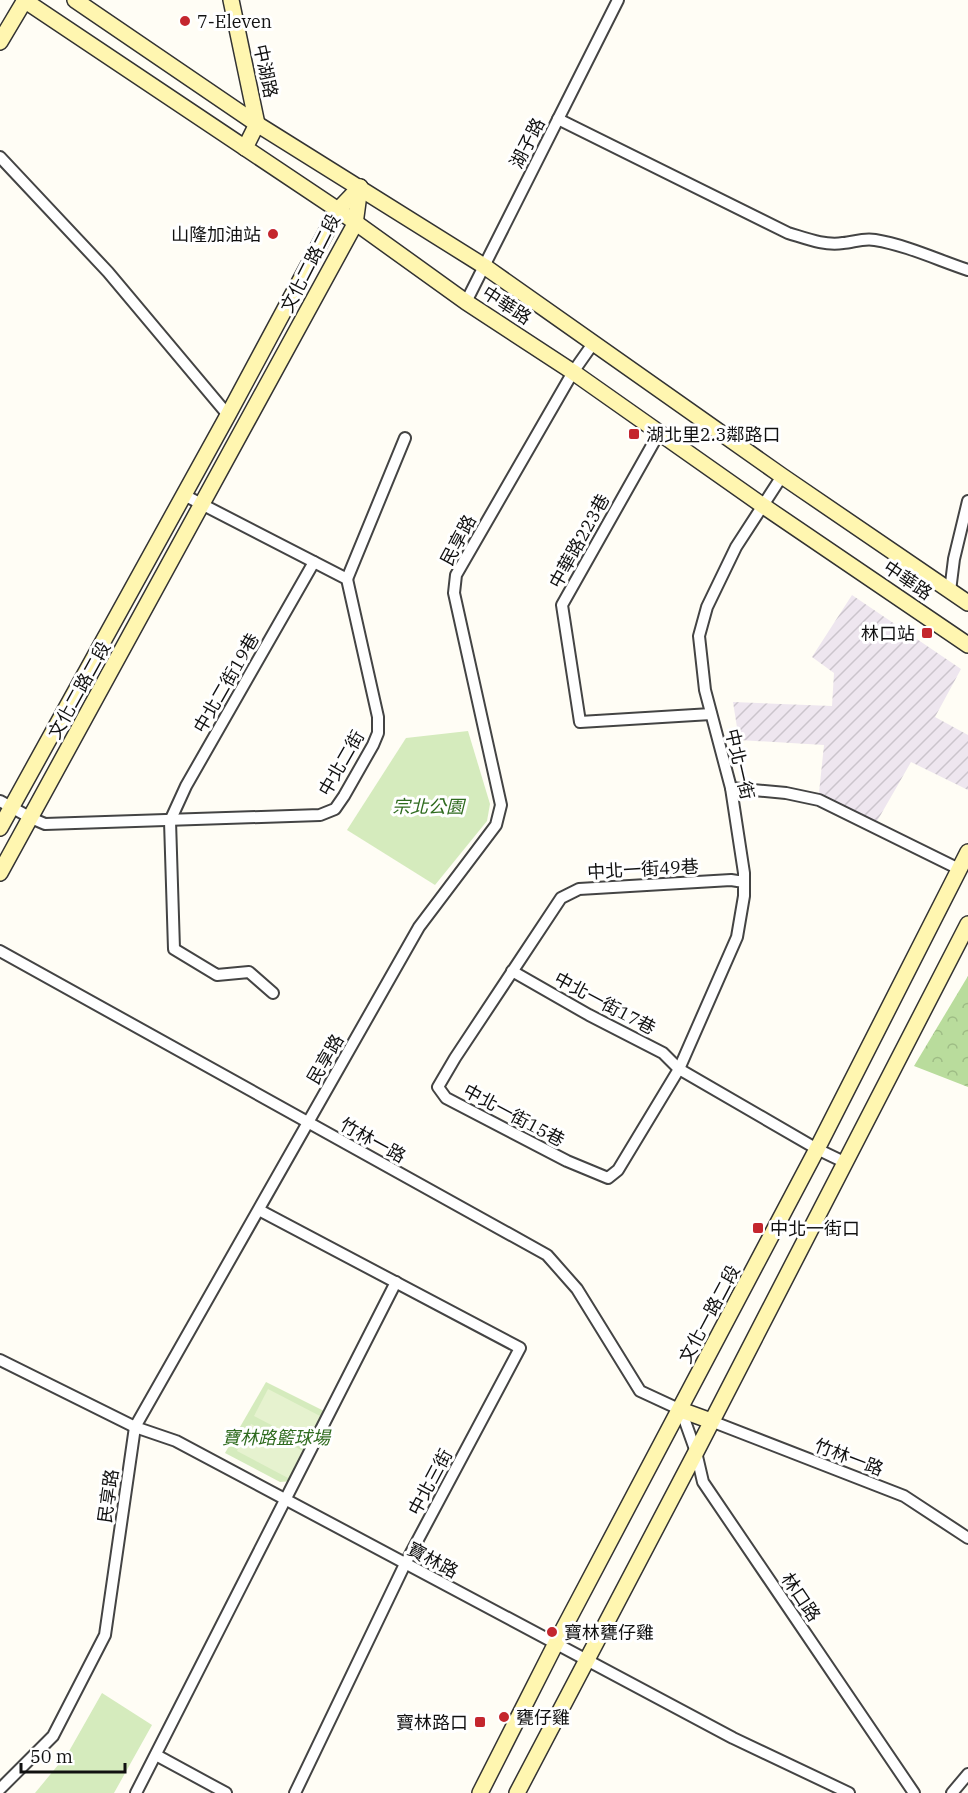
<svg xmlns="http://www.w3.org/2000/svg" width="968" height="1793" font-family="'IBM Plex Serif','Noto Sans TC',serif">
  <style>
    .industrial { fill: url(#industrial-furrows) }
    .forest { fill: url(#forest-crowns) }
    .park { fill: #d5ebbd }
    .pitch { fill: #e6f2cf }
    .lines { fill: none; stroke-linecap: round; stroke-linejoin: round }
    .street-casing { stroke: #444; stroke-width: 14 }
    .secondary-casing { stroke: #333; stroke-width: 18 }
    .street { stroke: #fff; stroke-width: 10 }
    .secondary { stroke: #fff6b0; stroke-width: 15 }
    .poi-dot { fill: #c4262e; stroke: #fff; stroke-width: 2 }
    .labels { text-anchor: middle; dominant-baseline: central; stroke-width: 6; stroke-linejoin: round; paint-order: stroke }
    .poi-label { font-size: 18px; fill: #111; stroke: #fff; text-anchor: start }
    .street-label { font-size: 18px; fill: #111; stroke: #fff }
    .park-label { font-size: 18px; font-style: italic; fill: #2f6b1f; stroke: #fff }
  </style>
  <defs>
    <pattern id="industrial-furrows" width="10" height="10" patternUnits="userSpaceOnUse" patternTransform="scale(1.5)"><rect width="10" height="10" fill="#eee6ef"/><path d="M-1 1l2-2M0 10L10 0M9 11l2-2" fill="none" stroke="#cbc4cc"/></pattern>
    <pattern id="forest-crowns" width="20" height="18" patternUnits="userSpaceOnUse" patternTransform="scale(1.5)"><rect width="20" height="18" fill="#b9dc9c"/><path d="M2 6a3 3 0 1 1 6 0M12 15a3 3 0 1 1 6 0" fill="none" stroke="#9ebc85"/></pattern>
  </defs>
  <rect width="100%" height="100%" fill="#fffdf5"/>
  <polygon class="industrial" points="852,595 961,669 935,717 968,735 968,790 911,762 876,823 819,793 824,745 739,740 733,702 832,706 834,673 812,657"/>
  <polygon class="forest" points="968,976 968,1087 914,1066"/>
  <g class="park">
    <polygon points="468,731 490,804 487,821 435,885 347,830 406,738"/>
    <polygon points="266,1382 328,1413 292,1481 280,1482 225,1453"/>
    <polygon points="102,1693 152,1725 114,1793 35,1793 68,1753"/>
  </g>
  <g class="pitch">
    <polygon points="268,1389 320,1416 306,1443 254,1416"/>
    <polygon points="251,1424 303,1451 288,1478 237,1451"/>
  </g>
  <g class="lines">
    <g class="street-casing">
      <g id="street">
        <path d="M558,119L788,233C805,238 824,246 843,243C854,242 863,238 875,240C906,245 938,260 968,270"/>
        <polyline points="0,157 108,272 228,415"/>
        <polyline points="466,302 618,0"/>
        <polyline points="659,433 562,605 580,722 711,714"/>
        <polyline points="347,579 405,438"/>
        <polyline points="950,591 954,559 968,501"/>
        <polyline points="731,788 786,793 819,800 959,869"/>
        <polyline points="0,801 31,818 45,824 320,815 335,809 344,796 373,745 378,733 378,717 347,579 184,495"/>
        <polyline points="744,882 731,880 579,889 561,898 455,1058 438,1087 446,1098 567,1161 608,1178 618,1170 679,1069 737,937 744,896 744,873 731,788 705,690 699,636 707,607 736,547 782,476"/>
        <polyline points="0,951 547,1255 577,1289 640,1391 681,1410 696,1452 703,1482 914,1793"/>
        <polyline points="512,971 589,1015 663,1053 679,1069 817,1149 844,1162"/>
        <polyline points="273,993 249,972 217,975 174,949 170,821 186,786 314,562"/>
        <polyline points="259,1210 520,1348 405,1564 295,1793"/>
        <polyline points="0,1360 135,1427 176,1441 733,1738 849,1793"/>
        <polyline points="711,1421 904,1496 968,1538"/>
        <polyline points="156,1755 226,1793"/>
        <polyline points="0,1789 53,1736 105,1635 135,1427 419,927 496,825 501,805 454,593 456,575 573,372 592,345"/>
        <polyline points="136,1793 396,1282"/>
        <polyline points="952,1793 968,1774"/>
      </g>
    </g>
    <g class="secondary-casing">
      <g id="secondary">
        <polyline points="24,0 338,210 466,302 573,372 762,505 968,645"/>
        <polyline points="75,0 257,124 484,266 782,476 968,603"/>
        <polyline points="231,0 257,124 245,148"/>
        <polyline points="0,42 25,0"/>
        <polyline points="0,828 228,415 338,210 360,187"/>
        <polyline points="0,873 355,224 360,187"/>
        <polyline points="681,1410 711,1421"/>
        <polyline points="480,1793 556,1643 817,1149 968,852"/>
        <polyline points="517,1793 696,1452 968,924"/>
      </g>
    </g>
    <use href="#street" class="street"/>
    <use href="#secondary" class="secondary"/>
  </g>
  <g class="poi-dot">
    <circle cx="185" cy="21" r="6"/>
    <circle cx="273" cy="234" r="6"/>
    <rect x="628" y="428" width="12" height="12" rx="3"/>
    <rect x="921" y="627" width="12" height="12" rx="3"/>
    <rect x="752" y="1222" width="12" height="12" rx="3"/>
    <circle cx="552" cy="1632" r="6"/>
    <circle cx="504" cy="1717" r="6"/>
    <rect x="474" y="1716" width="12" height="12" rx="3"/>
  </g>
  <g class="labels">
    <g class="poi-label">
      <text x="197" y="21">7-Eleven</text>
      <text x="261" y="234" text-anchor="end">山隆加油站</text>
      <text x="646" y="434">湖北里2.3鄰路口</text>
      <text x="915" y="633" text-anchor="end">林口站</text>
      <text x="770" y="1228">中北一街口</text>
      <text x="564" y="1632">寶林甕仔雞</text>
      <text x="516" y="1717">甕仔雞</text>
      <text x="468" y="1722" text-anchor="end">寶林路口</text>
    </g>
    <g class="street-label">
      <text transform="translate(266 71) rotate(78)">中湖路</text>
      <text transform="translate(527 143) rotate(-63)">湖子路</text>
      <text transform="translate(310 263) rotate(-63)">文化二路二段</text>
      <text transform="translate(507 305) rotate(33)">中華路</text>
      <text transform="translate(458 540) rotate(-62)">民享路</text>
      <text transform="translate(579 541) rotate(-61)">中華路223巷</text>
      <text transform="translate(908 580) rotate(34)">中華路</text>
      <text transform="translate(226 683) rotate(-60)">中北二街19巷</text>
      <text transform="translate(79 690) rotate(-61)">文化二路二段</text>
      <text transform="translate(341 763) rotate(-60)">中北二街</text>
      <text transform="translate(740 764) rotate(77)">中北一街</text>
      <text transform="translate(643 869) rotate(-3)">中北一街49巷</text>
      <text transform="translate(605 1003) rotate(28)">中北一街17巷</text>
      <text transform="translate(325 1059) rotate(-60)">民享路</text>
      <text transform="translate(514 1115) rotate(28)">中北一街15巷</text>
      <text transform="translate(373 1140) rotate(29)">竹林一路</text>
      <text transform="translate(709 1314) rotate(-62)">文化一路二段</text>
      <text transform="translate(849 1457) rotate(21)">竹林一路</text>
      <text transform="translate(430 1482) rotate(-62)">中北三街</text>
      <text transform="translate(108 1496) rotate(-82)">民享路</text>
      <text transform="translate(433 1560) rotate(28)">寶林路</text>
      <text transform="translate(801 1597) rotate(56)">林口路</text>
    </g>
    <g class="park-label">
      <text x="428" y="806">宗北公園</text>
      <text x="276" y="1437">寶林路籃球場</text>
    </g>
  </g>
  <path d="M21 1763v9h104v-9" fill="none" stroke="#111111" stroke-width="3"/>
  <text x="30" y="1763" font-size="18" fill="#111111" stroke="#ffffff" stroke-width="4.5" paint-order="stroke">50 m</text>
</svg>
